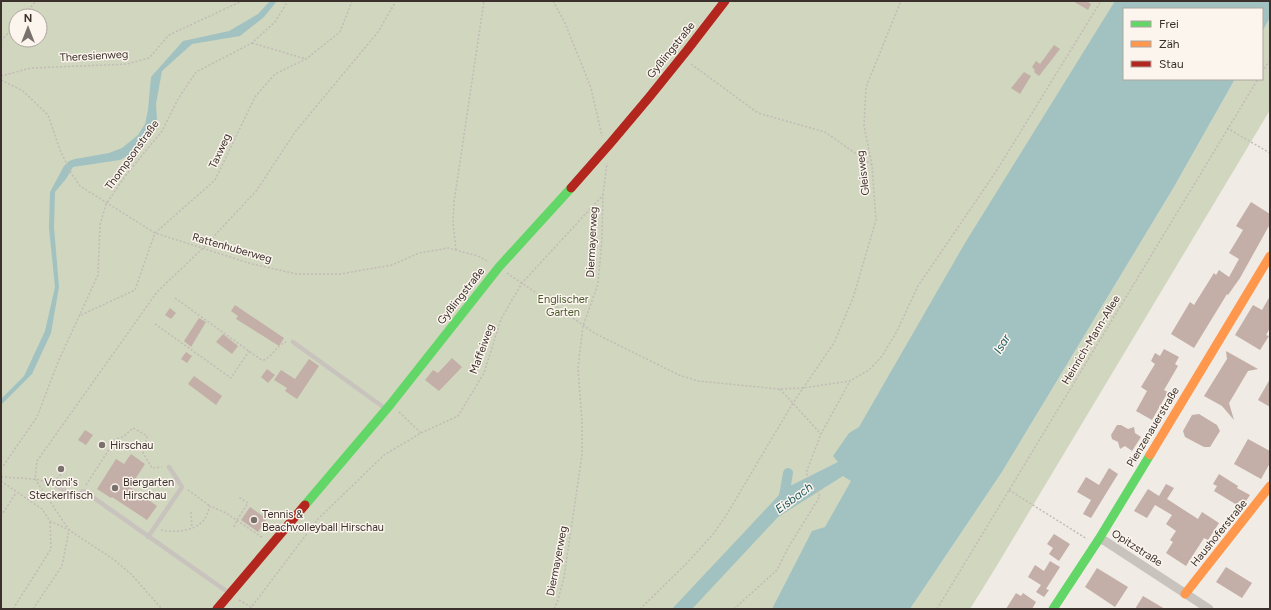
<svg xmlns="http://www.w3.org/2000/svg" width="1271" height="610" font-family="Figtree,sans-serif">
  <style>
    .green { fill: #d1d6bf; fill-rule: evenodd }
    .water { fill: #a1c2c1 }
    .lines { fill: none; stroke-linecap: round; stroke-linejoin: round }
    .canal { stroke: #a1c2c1; stroke-width: 10 }
    .building { fill: #c3afa7 }
    .path { stroke: #c2bbb6; stroke-width: 1.5; stroke-dasharray: 2 2; stroke-linecap: butt }
    .lane { stroke: #c9c3be; stroke-width: 4.5 }
    .street { stroke: #c9c3be; stroke-width: 9 }
    .fast { stroke: #63d668; stroke-width: 9 }
    .slow { stroke: #ff974d; stroke-width: 9 }
    .jam { stroke: #b3261e; stroke-width: 9 }
    .poi-dot { fill: #7a716c; stroke: #fbf5ee; stroke-width: 1.5 }
    .labels { text-anchor: middle; dominant-baseline: central; stroke-width: 3; stroke-linejoin: round; paint-order: stroke }
    .street-label { font-size: 11px; fill: #3b302b; stroke: #fbf5ee }
    .park-label { font-size: 11px; fill: #4a5a2e; stroke: #fbf5ee }
    .poi-label { font-size: 11px; fill: #3b302b; stroke: #fbf5ee; text-anchor: start }
    .water-label { font-size: 12px; font-style: italic; fill: #1f5a5e; stroke: #fbf5ee }
  </style>
  <rect width="100%" height="100%" fill="#f0ebe5"/>
  <g class="green">
    <path d="M1,1H1124L855,482L780,609H1ZM16,16H40V40H16Z"/>
    <polygon points="1270,18 1270,110 996,567 970,609 910,609 1002,472 1174,187 1235,79 1262,79 1262,32"/>
  </g>
  <g class="water">
    <polygon points="270,1 277,1 264,17 240,36 192,44 162,71 156,104 157,120 143,141 132,153 120,160 73,167 66,179 55,192 54,227 59,287 51,333 32,374 1,405 1,399 24,376 45,331 55,287 49,228 50,192 64,166 69,161 75,159 109,153 122,148 138,135 145,124 148,110 151,77 183,41 229,31 258,14"/>
    <polygon points="1115,1 1270,1 1270,18 1262,32 1262,9 1124,9 1124,79 1235,79 1174,187 1002,472 910,609 772,609 812,531 825,527 851,481 843,476 778,517 692,609 672,609 779,495 783,484 792,485 838,462 833,456 849,433 859,427 965,243"/>
  </g>
  <g class="lines">
    <polyline class="canal" points="784,496 788,473"/>
  </g>
  <g class="building">
    <polygon points="1073,1 1087,1 1091,4 1088,10"/>
    <polygon points="1054,45 1060,49 1039,76 1034,72 1035,70 1032,67 1036,61 1040,64"/>
    <polygon points="1024,72 1031,76 1020,94 1011,88"/>
    <polygon points="1251,202 1270,214 1270,224 1240,278 1228,295 1227,294 1194,348 1171,334 1190,302 1194,305 1214,273 1216,275 1219,270 1229,277 1239,259 1229,253 1243,230 1236,226"/>
    <polygon points="1270,296 1270,328 1266,335 1269,336 1260,350 1235,335 1253,305 1262,310"/>
    <polygon points="235,305 284,338 279,346 236,319 238,316 231,311"/>
    <polygon points="170,308 176,313 171,319 165,315"/>
    <polygon points="199,318 206,322 191,347 184,341"/>
    <polygon points="223,334 238,346 232,354 216,342"/>
    <polygon points="1164,349 1179,357 1175,364 1178,366 1164,390 1168,392 1152,420 1136,411 1147,391 1141,387 1155,364 1151,361 1155,353 1160,356"/>
    <polygon points="1226,351 1258,369 1248,371 1229,403 1234,420 1222,406 1204,396 1227,359"/>
    <polygon points="186,352 192,356 187,363 181,359"/>
    <polygon points="452,358 462,367 439,391 425,380 433,370 438,373"/>
    <polygon points="309,359 319,366 297,399 285,391 287,388 274,380 281,370 295,379"/>
    <polygon points="267,369 275,375 268,383 261,377"/>
    <polygon points="194,376 222,396 216,405 188,384"/>
    <polygon points="1270,379 1270,407 1258,400"/>
    <polygon points="1199,414 1217,425 1220,431 1210,447 1204,447 1185,437 1183,431 1192,415"/>
    <polygon points="1117,425 1121,425 1128,429 1134,427 1135,433 1141,437 1132,451 1125,446 1120,449 1118,442 1112,439 1111,435"/>
    <polygon points="85,430 93,435 86,445 78,440"/>
    <polygon points="1248,439 1270,451 1270,463 1261,479 1234,464"/>
    <polygon points="131,454 145,464 130,487 157,506 147,520 112,497 111,498 97,489 116,459 124,464"/>
    <polygon points="1109,468 1118,474 1091,518 1083,514 1091,500 1077,492 1086,477 1099,485"/>
    <polygon points="1219,474 1238,486 1237,488 1250,495 1244,504 1239,501 1237,505 1214,491 1217,486 1213,484"/>
    <polygon points="1166,484 1174,488 1167,499 1198,519 1202,512 1219,523 1208,540 1204,538 1186,566 1166,553 1173,542 1170,540 1176,531 1166,524 1172,515 1155,505 1147,518 1134,511 1148,489 1159,496"/>
    <polygon points="250,507 267,519 258,532 241,520"/>
    <polygon points="1054,534 1070,544 1059,561 1049,554 1053,548 1047,544"/>
    <polygon points="1050,561 1060,567 1046,589 1049,590 1044,597 1036,592 1041,585 1028,577 1035,565 1044,571"/>
    <polygon points="1226,567 1252,583 1242,598 1216,582"/>
    <polygon points="1097,568 1128,587 1115,607 1085,587"/>
    <polygon points="1016,593 1021,596 1023,593 1036,602 1032,609 1006,609"/>
    <polygon points="1143,596 1165,609 1135,609"/>
  </g>
  <g class="lines">
    <g class="path">
      <polyline points="553,1 565,23 591,88 602,136"/>
      <polyline points="23,16 36,1"/>
      <polyline points="1,41 16,24"/>
      <polyline points="252,43 306,59"/>
      <polyline points="691,64 758,113 825,132 872,165"/>
      <polyline points="1262,72 1270,60"/>
      <polyline points="1,76 31,68 127,64 149,58 169,35 242,1"/>
      <polyline points="1,80 23,91 48,115 60,150 71,173 80,186 155,233 252,264 297,274 340,274 392,265 419,253 448,248 478,256 489,262"/>
      <polyline points="1227,128 1270,153"/>
      <polyline points="456,250 453,223 454,202 484,1"/>
      <polyline points="507,273 596,334 679,375 698,381 779,389 803,388 850,381 869,370 882,356 896,333 918,286 997,170 1101,1"/>
      <path d="M175,298L260,359L264,360C273,356 277,345 286,342"/>
      <polyline points="81,315 135,290 155,233 215,180 255,97 275,74 306,59 340,32 352,1"/>
      <polyline points="155,324 231,378 249,351"/>
      <polyline points="780,389 821,434"/>
      <polyline points="399,412 421,433"/>
      <polyline points="1,469 37,417 58,362 98,275 100,225 106,204 126,175 162,131 178,99 196,72 252,43 275,22 288,1"/>
      <polyline points="1,477 35,479 46,482"/>
      <polyline points="57,479 62,473"/>
      <polyline points="1,481 42,509 50,521 69,530 113,559 131,574 162,609"/>
      <polyline points="86,485 116,439 123,437 133,428 147,436 143,453 152,468 162,467"/>
      <polyline points="188,490 210,506"/>
      <polyline points="1009,490 1087,539"/>
      <polyline points="191,512 192,528"/>
      <polyline points="1,516 16,493"/>
      <polyline points="234,527 237,520 248,503 240,498 242,496"/>
      <path d="M161,530C174,533 194,531 203,521C207,517 208,511 210,506L226,513L263,538"/>
      <polyline points="239,600 251,607"/>
      <polyline points="13,609 51,549 50,521"/>
      <polyline points="33,609 62,566 69,530 35,479 37,461 157,292 203,248 257,190 295,132 378,32 396,1"/>
      <polyline points="250,609 318,519 384,455 421,433 458,416 484,373 501,319 522,283 603,195"/>
      <polyline points="554,609 558,600 564,577 582,455 582,422 578,368 583,326 598,284 602,239 603,195 607,163"/>
      <polyline points="640,609 687,563 714,533 727,514 793,403 834,343 853,298 876,220 872,165 864,126 866,87 901,1"/>
      <polyline points="734,609 777,570 788,548 820,496 806,473 821,434 850,381"/>
      <polyline points="937,609 1258,79"/>
    </g>
    <g class="lane">
      <polyline points="293,342 386,409"/>
      <polyline points="53,484 75,496 84,491 229,593"/>
      <polyline points="148,537 182,487 169,467"/>
    </g>
    <polyline class="street" points="1099,539 1105,541 1209,609"/>
    <g class="fast">
      <polyline points="305,505 390,405 499,267 571,188"/>
      <polyline points="1053,609 1099,539 1150,455"/>
    </g>
    <g class="slow">
      <polyline points="1150,455 1270,256"/>
      <polyline points="1185,594 1270,486"/>
    </g>
    <g class="jam">
      <path d="M571,188C625,128 676,66 725,1"/>
      <polyline points="217,609 305,505"/>
    </g>
  </g>
  <g class="poi-dot">
    <circle cx="102" cy="445" r="4"/>
    <circle cx="61" cy="469" r="4"/>
    <circle cx="115" cy="488" r="4"/>
    <circle cx="254" cy="520" r="4"/>
  </g>
  <g class="labels">
    <g class="street-label">
      <text transform="translate(671 50) rotate(-51)">Gyßlingstraße</text>
      <text transform="translate(94 56) rotate(-3)">Theresienweg</text>
      <text transform="translate(220 151) rotate(-65)">Taxweg</text>
      <text transform="translate(132 155) rotate(-54)">Thompsonstraße</text>
      <text transform="translate(863 173) rotate(-97)">Gleisweg</text>
      <text transform="translate(592 242) rotate(-87)">Diermayerweg</text>
      <text transform="translate(232 248) rotate(16)">Rattenhuberweg</text>
      <text transform="translate(461 296) rotate(-52)">Gyßlingstraße</text>
      <text transform="translate(1091 340) rotate(-59)">Heinrich-Mann-Allee</text>
      <text transform="translate(482 349) rotate(-70)">Maffeiweg</text>
      <text transform="translate(1153 427) rotate(-59)">Pienzenauerstraße</text>
      <text transform="translate(1219 533) rotate(-51)">Haushoferstraße</text>
      <text transform="translate(1137 548) rotate(33)">Opitzstraße</text>
      <text transform="translate(557 561) rotate(-79)">Diermayerweg</text>
    </g>
    <g class="park-label">
      <text x="563" y="299">Englischer<tspan x="563" dy="13">Garten</tspan></text>
    </g>
    <g class="poi-label">
      <text x="110" y="445">Hirschau</text>
      <text x="61" y="482" text-anchor="middle">Vroni's<tspan x="61" dy="13">Steckerlfisch</tspan></text>
      <text x="123" y="482">Biergarten<tspan x="123" dy="13">Hirschau</tspan></text>
      <text x="262" y="514">Tennis &amp;<tspan x="262" dy="13">Beachvolleyball Hirschau</tspan></text>
    </g>
    <g class="water-label">
      <text transform="translate(1002 344) rotate(-59)">Isar</text>
      <text transform="translate(794 498) rotate(-36)">Eisbach</text>
    </g>
  </g>
  <rect width="1271" height="610" fill="none" stroke="#3b302b" stroke-width="4"/>
  <rect x="1123" y="8" width="140" height="72" fill="#fbf5ee" stroke="#aea6a0"/>
  <rect x="1131" y="21" width="20" height="6" fill="#63d668" stroke="#aea6a0"/>
  <text x="1159" y="28" font-size="12" fill="#3b302b">Frei</text>
  <rect x="1131" y="41" width="20" height="6" fill="#ff974d" stroke="#aea6a0"/>
  <text x="1159" y="48" font-size="12" fill="#3b302b">Zäh</text>
  <rect x="1131" y="61" width="20" height="6" fill="#b3261e" stroke="#aea6a0"/>
  <text x="1159" y="68" font-size="12" fill="#3b302b">Stau</text>
  <g transform="translate(28 28)"><circle r="19" fill="#fbf5ee" stroke="#aea6a0"/>
  <path d="M0-3L7 15L0 10L-7 15Z" fill="#7a716c"/>
  <text y="-6" font-size="11" font-weight="bold" text-anchor="middle" fill="#3b302b">N</text>
  </g>
</svg>
